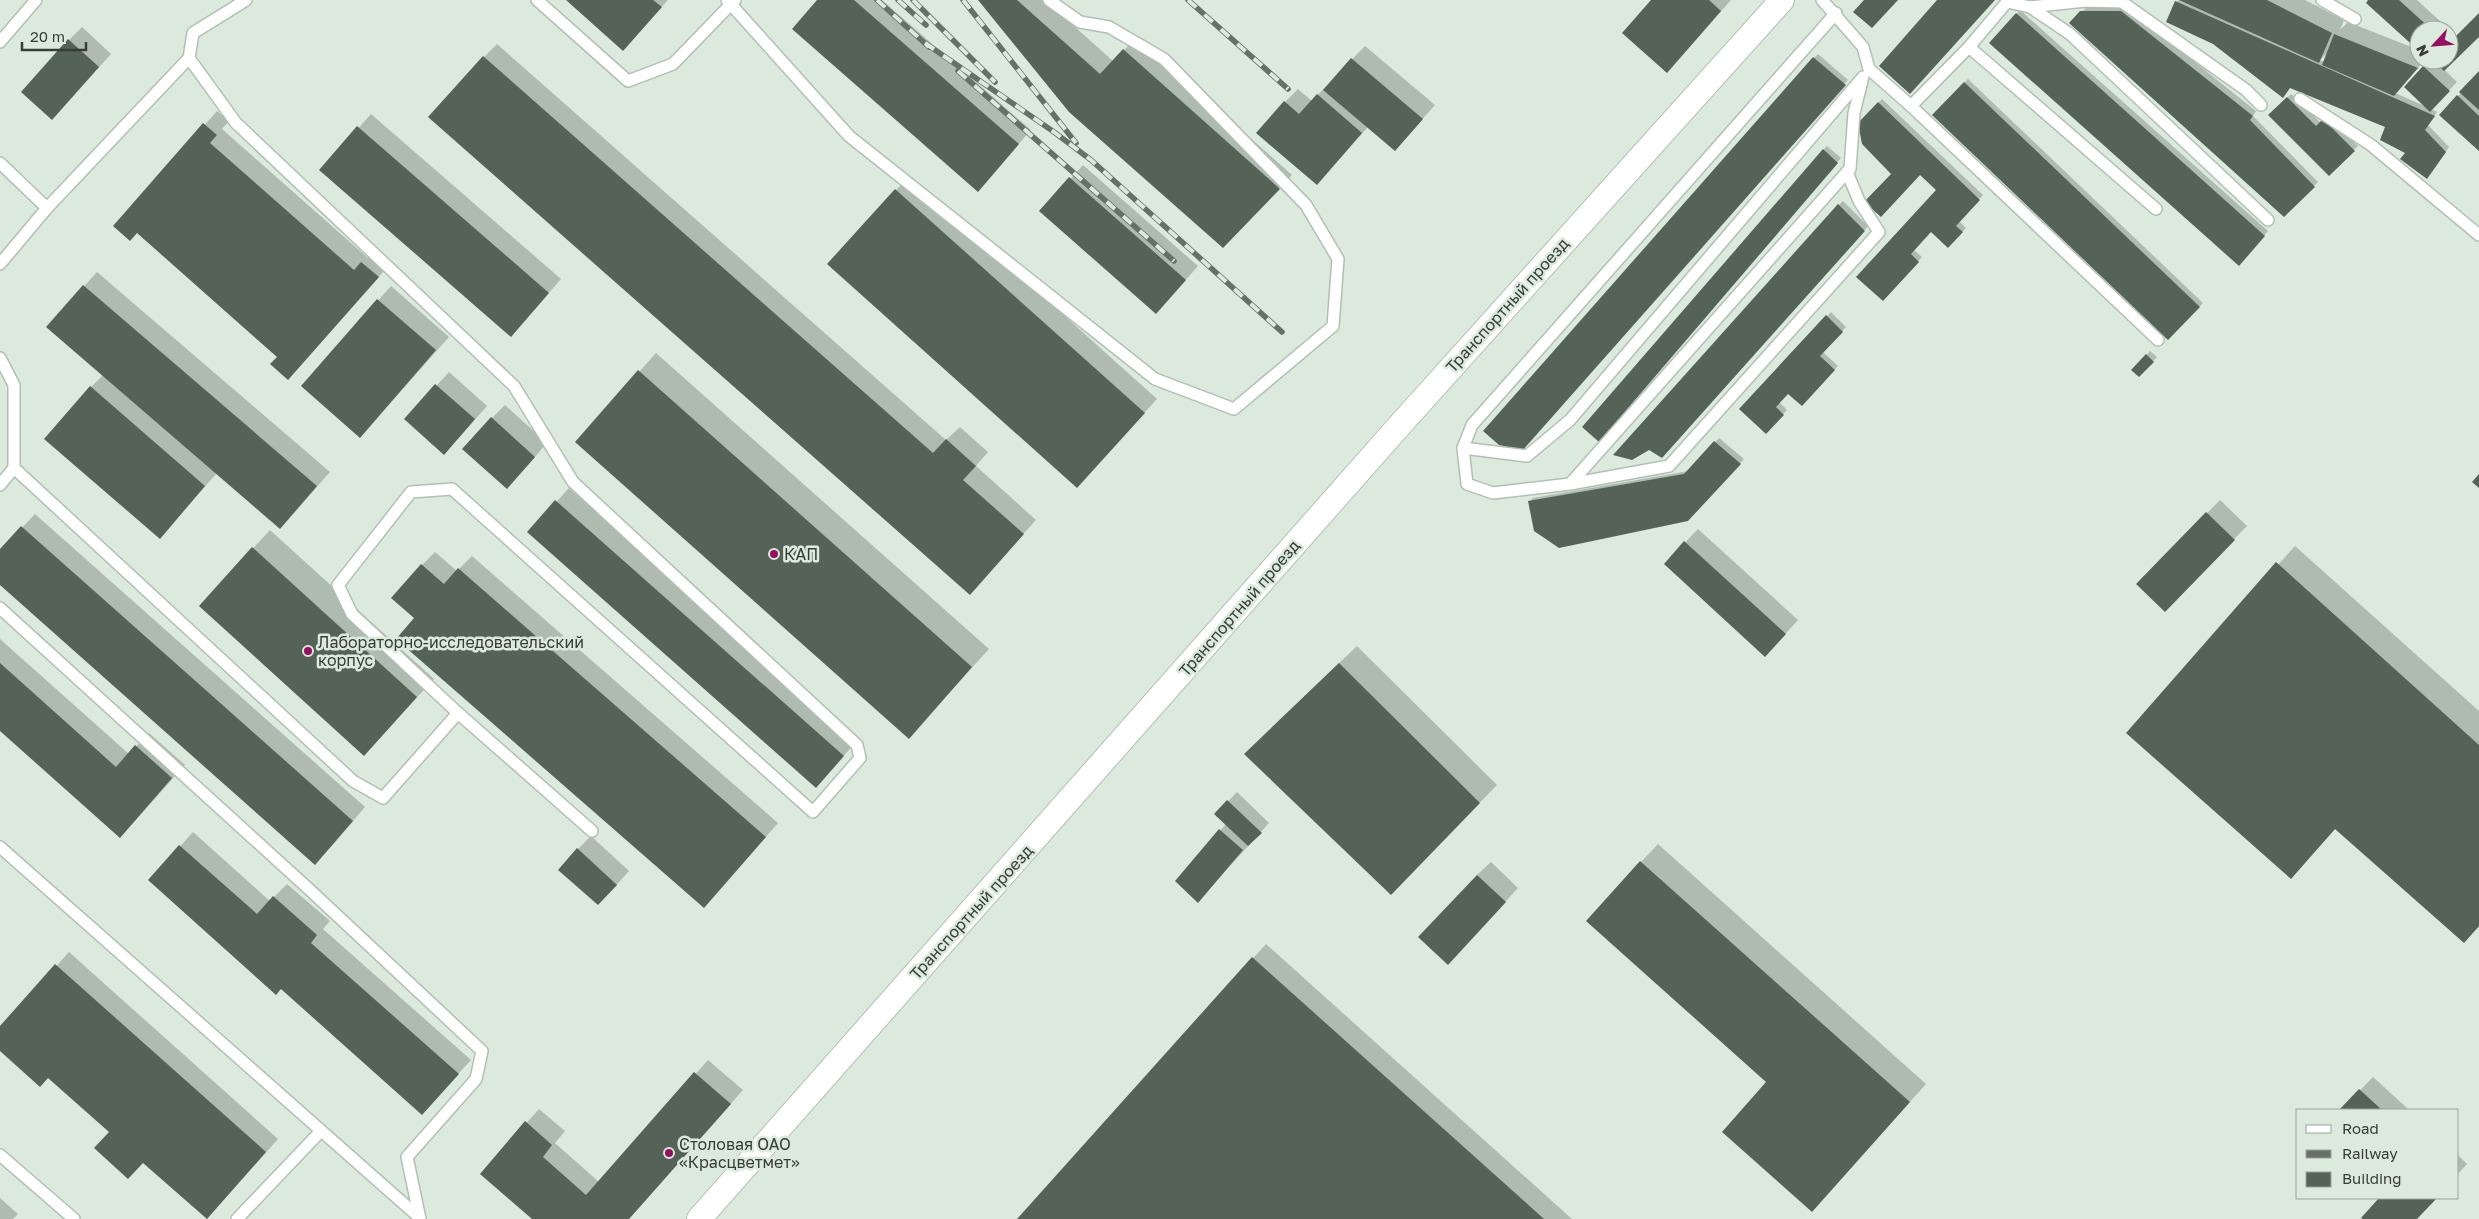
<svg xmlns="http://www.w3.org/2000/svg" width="2479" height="1219" font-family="'Golos Text',sans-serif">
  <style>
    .shadow { fill: #0003; fill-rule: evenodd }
    .building { fill: #556257 }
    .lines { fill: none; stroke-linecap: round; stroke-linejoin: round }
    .lane-casing { stroke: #b1c0b3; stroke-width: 14 }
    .street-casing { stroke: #b1c0b3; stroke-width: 26 }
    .lane { stroke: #fff; stroke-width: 11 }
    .street { stroke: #fff; stroke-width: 24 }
    .rail-casing { stroke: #677068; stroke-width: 5.5 }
    .rail { stroke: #dbeadd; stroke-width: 4; stroke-dasharray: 11; stroke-linecap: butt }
    .poi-dot { fill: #980e62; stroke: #dbeadd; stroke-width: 2 }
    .labels { text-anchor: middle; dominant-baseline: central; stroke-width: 5; stroke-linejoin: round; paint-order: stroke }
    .street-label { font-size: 16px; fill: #363c37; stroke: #dbeadd }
    .poi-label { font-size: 16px; fill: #363c37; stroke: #dbeadd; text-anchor: start }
  </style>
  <rect width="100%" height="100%" fill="#dbeadd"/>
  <g class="shadow">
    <polygon points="567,0 668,0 623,50"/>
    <polygon points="819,0 882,0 1031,130 978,190"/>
    <polygon points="979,0 1045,0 1113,61 1137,37 1292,175 1236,233"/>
    <polygon points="1653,0 1731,0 1680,58"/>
    <path d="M2179,0H2305L2344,20L2340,30L2348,22L2419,50V60H2425L2395,93L2427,107L2424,67L2431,60H2449V45L2479,15V35L2444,69L2457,82L2431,109L2437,112L2428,125L2449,147L2431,173L2407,153L2386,127L2176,2ZM2329,51L2324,62L2320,60Z"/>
    <polygon points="2370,0 2417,0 2452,32 2449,35 2449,30 2419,30 2419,49"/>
    <polygon points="2126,7 2256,111 2253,116 2318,182 2284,215 2071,23 2086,8"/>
    <polygon points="2020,10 2268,231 2243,260 2017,14"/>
    <polygon points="82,27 111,54 65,105 69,40"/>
    <polygon points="497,44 946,440 960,427 988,452 976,466 1036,520 970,593 484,57"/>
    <polygon points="1365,46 1435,105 1395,150 1368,127 1317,184 1285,102 1298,89 1312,101"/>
    <polygon points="1818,54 1848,80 1527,445 1814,58"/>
    <polygon points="2479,73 2479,149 2441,115"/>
    <polygon points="1968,79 2203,303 2168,338 1934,115"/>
    <polygon points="2291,94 2321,123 2328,116 2358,146 2329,174 2270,115"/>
    <polygon points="1882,99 1983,195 1959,221 1966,228 1948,246 1931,230 1914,250 1922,257 1882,299 1938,190 1920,173 1892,174 1859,124"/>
    <polygon points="217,111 229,121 222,129 368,258 375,250 391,263 288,378 279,357 137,232 115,226"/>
    <polygon points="371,114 561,279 511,336 321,170"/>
    <polygon points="1827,146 1841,158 1603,436 1823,150"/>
    <polygon points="1083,165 1198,266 1169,299 1041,211"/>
    <polygon points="909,176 1157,399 1077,487 829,264"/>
    <polygon points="1843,201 1868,226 1666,453 1839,205"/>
    <polygon points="97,272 330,472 293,514 217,473 160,537 91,387 103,375 47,327"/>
    <polygon points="391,286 449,337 360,437 302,386"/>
    <polygon points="1831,312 1846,327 1823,352 1838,366 1802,404 1788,392 1779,402 1787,410 1766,432 1741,409"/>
    <polygon points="2150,351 2157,357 2139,376 2133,370"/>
    <polygon points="656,353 989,649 909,737 577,442"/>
    <polygon points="449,372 487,406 457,440 406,419"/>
    <polygon points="505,405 547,443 520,474 492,418"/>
    <polygon points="1719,438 1744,459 1687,520 1529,502 1533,498 1689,471"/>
    <polygon points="569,488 856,742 816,787 529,532"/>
    <polygon points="2220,500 2247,526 2165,610 2138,584"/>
    <polygon points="35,514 365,807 328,850 0,583 0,551"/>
    <polygon points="1698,529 1798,620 1778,642 1665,564"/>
    <polygon points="270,530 434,679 364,755 200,605"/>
    <polygon points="2295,546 2479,711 2479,927 2464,941 2336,828 2291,877 2127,733"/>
    <polygon points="435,552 457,571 472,556 778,823 704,907 416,618 422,565"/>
    <polygon points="0,639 129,754 149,733 185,765 133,823 0,729"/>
    <polygon points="1357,646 1497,785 1408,876 1263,736"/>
    <polygon points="1237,792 1269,823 1198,901 1176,881 1226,824 1216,814"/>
    <polygon points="193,832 270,901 287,884 330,921 323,929 471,1060 422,1113 281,988 150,880"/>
    <polygon points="591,836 629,871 611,891 578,849"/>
    <polygon points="1658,844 1926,1084 1812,1211 1768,1081 1641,862"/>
    <polygon points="1491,862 1518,888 1461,950 1477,875"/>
    <polygon points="1266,944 1572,1219 1019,1219"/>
    <polygon points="69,952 278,1139 220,1204 110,1132 48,1077 0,1049 0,1028"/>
    <polygon points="708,1060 743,1090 629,1219 534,1219 482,1173 539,1109 565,1131 555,1143 599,1182"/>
    <polygon points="2373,1077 2407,1108 2405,1110 2341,1110"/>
    <polygon points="2458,1155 2467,1164 2458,1174"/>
    <polygon points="0,1198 18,1214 13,1219 0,1219"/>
    <polygon points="2381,1198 2436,1198 2417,1219 2365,1219 2363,1217"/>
  </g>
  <g class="building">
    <polygon points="566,0 653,0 662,7 623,51"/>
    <polygon points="817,0 854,0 1019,144 978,192 792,29"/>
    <polygon points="978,0 1017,0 1100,74 1123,49 1280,189 1223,248 1069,112"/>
    <polygon points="1651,0 1709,0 1721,11 1667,73 1622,33"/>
    <polygon points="1864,0 1898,0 1872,28 1853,12"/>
    <polygon points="1937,0 1995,0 1910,94 1879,66"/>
    <polygon points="2179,0 2267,0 2332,33 2319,63"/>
    <polygon points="2368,0 2399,0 2432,30 2419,30 2419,51 2366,3"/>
    <polygon points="2175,1 2435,116 2425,130 2446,152 2427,179 2400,159 2405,153 2380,140 2385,127 2290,88 2283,98 2213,44 2166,22"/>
    <polygon points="2080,11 2121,11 2253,116 2250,120 2315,187 2284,217 2069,23"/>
    <polygon points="2016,13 2265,236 2239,266 1989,43"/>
    <polygon points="2479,13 2479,37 2444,71 2433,60 2449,60 2449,43"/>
    <polygon points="2334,34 2418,68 2394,96 2322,65"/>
    <polygon points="68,39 99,67 52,120 21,92"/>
    <polygon points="483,56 933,453 946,439 976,466 963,480 1024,534 970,595 428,117"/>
    <polygon points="1813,57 1846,85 1523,450 1499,445 1483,431"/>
    <polygon points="1351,58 1423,119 1395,151 1323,90"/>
    <polygon points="2423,66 2450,91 2430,112 2404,87"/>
    <polygon points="2479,71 2479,110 2459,92"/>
    <polygon points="1964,82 2200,307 2168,340 1932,115"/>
    <polygon points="1317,94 1362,133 1317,185 1256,133 1284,101 1299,114"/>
    <polygon points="2457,95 2479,116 2479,151 2439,115"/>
    <polygon points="2287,97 2316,126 2323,119 2355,151 2329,176 2268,115"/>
    <polygon points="1878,102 1980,200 1956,226 1963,232 1948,248 1931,232 1911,254 1919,262 1883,301 1856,277 1936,190 1920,175 1881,217 1864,202 1891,174 1862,144 1858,123"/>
    <polygon points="203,123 217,135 210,143 354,270 361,262 379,277 288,380 270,364 277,357 137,233 130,241 113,226"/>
    <polygon points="357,126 549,293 511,337 319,170"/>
    <polygon points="1823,149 1838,163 1599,442 1582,427"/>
    <polygon points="1069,177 1186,280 1156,314 1039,211"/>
    <polygon points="895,189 1145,413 1077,488 827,264"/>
    <polygon points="1838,204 1865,231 1662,458 1649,450 1632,460 1613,455"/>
    <polygon points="83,285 317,486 280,529 46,327"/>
    <polygon points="377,299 436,350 360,438 301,386"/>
    <polygon points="1826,315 1843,332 1820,356 1835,370 1802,406 1788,394 1776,407 1784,415 1766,434 1739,409"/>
    <polygon points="2146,354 2154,362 2139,377 2131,370"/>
    <polygon points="638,370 972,667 909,739 575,442"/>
    <polygon points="435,384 475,419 444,455 404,419"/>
    <polygon points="90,386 205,486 160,539 44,439"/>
    <polygon points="491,417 535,457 507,489 462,449"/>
    <polygon points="1714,441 1741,464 1688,521 1559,548 1534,531 1528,501 1684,474"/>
    <polygon points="2479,474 2479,488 2472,482"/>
    <polygon points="555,500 844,756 816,788 527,532"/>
    <polygon points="2206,512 2235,540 2165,612 2136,584"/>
    <polygon points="21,526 353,821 315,865 0,585 0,549"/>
    <polygon points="1684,541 1786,634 1765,657 1664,564"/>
    <polygon points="252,547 417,697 364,756 199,606"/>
    <polygon points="2276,562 2479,745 2479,926 2464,943 2335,829 2291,879 2126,733"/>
    <polygon points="421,564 444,584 458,568 766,837 704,908 396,639 414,618 391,598"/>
    <polygon points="0,663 116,767 135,745 172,778 120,838 0,731"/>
    <polygon points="1339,663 1480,803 1391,895 1244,754"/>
    <polygon points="1227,800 1262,833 1248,846 1214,814"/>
    <polygon points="1219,829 1243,850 1198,903 1175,881"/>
    <polygon points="179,845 257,914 273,896 317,935 311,943 459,1074 422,1115 281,989 276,995 148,880"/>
    <polygon points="577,848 617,885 598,905 558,870"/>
    <polygon points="1640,861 1910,1102 1812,1212 1722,1132 1766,1082 1586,921"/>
    <polygon points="1477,875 1506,902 1448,965 1418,937"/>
    <polygon points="1252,957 1544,1219 1017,1219"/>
    <polygon points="55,964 266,1152 207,1219 143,1163 128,1179 94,1148 109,1132 48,1078 40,1087 0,1051 0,1026"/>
    <polygon points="694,1072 731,1104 629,1219 532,1219 480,1174 525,1121 552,1145 543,1157 586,1195"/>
    <polygon points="2359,1089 2382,1110 2339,1110"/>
    <polygon points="2379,1198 2437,1198 2417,1219 2363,1219 2361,1218"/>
  </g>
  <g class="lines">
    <g class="lane-casing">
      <g id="lane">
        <polyline points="246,0 193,33 189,58 236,123 514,386 573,482 857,745 860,758 813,812 452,489 411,492 338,585 352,614 458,713 592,831"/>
        <polyline points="537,0 628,81 673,64 735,0"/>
        <polyline points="727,0 849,136 1155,379 1234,409 1333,326 1338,259 1306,205 1164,59 1109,27 1080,22 1049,0"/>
        <polyline points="1822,0 1863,47 1869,69 1911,106 1969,47 2156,209"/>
        <polyline points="2322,0 2355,19"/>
        <polyline points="2030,7 2086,1 2122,2 2246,90 2261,105"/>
        <polyline points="0,42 36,0"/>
        <polyline points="1969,47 2007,2 2030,7 2070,34 2268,220"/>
        <polyline points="2300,99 2371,145 2479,235"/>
        <polyline points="1911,106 2158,340"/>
        <polyline points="0,163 47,208"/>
        <polyline points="1847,172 1850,169 1854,113 1862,81"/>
        <polyline points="0,264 47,208 189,58"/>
        <polyline points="0,358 14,385 14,468 353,781 383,798 458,713"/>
        <polyline points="1463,448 1527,456 1570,420 1863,77"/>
        <polyline points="1570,484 1847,172 1859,201 1879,232 1669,466 1570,484 1493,493 1467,484 1463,448 1472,425 1836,13"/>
        <polyline points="0,485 14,468"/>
        <polyline points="0,608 311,891 482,1051 476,1079 407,1157 420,1219"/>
        <polyline points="0,847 419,1217"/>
        <polyline points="0,1155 74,1219"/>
        <polyline points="237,1219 321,1131"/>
      </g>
    </g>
    <g class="street-casing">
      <polyline id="street" points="699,1219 1399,426 1782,0"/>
    </g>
    <use href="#lane" class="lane"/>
    <use href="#street" class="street"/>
    <g class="rail-casing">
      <g id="rail">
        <polyline points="877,0 929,47"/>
        <polyline points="898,0 926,25"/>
        <polyline points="913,0 995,82"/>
        <polyline points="963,0 1076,143"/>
        <polyline points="1188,0 1288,89"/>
        <polyline points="925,43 1054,132 1091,160 1282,332"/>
        <polyline points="958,71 1174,261"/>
      </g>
    </g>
    <use href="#rail" class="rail"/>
  </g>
  <g class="poi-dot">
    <circle cx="774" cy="554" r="5"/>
    <circle cx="308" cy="651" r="5"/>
    <circle cx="669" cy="1153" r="5"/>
  </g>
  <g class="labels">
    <g class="street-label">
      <text transform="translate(1507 305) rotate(-48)">Транспортный проезд</text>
      <text transform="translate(1239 608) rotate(-49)">Транспортный проезд</text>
      <text transform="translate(971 912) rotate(-48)">Транспортный проезд</text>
    </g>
    <g class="poi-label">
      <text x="784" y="554">КАП</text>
      <text x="318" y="642">Лабораторно-исследовательский<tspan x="318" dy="18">корпус</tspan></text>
      <text x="679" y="1144">Столовая ОАО<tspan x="679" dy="18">«Красцветмет»</tspan></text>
    </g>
  </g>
  <rect x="2296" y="1109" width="162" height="90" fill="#dbeadd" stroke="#99a49b"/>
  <rect x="2306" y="1125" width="25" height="8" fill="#ffffff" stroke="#99a49b"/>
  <text x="2342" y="1134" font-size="15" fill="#363c37">Road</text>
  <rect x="2306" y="1150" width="25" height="8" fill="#677068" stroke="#99a49b"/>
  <text x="2342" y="1159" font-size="15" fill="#363c37">Railway</text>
  <rect x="2306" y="1172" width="25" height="15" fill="#556257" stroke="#99a49b"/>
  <text x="2342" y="1184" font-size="15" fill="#363c37">Building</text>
  <g transform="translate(2434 45) rotate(244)"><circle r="24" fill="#dbeadd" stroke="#99a49b"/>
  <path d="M0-4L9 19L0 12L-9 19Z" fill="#980e62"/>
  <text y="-8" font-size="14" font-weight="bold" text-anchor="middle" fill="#363c37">N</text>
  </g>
  <path d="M22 42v8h64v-8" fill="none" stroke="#363c37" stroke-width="2.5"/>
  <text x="30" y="42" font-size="15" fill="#363c37" stroke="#dbeadd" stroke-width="4" paint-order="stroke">20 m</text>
</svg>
